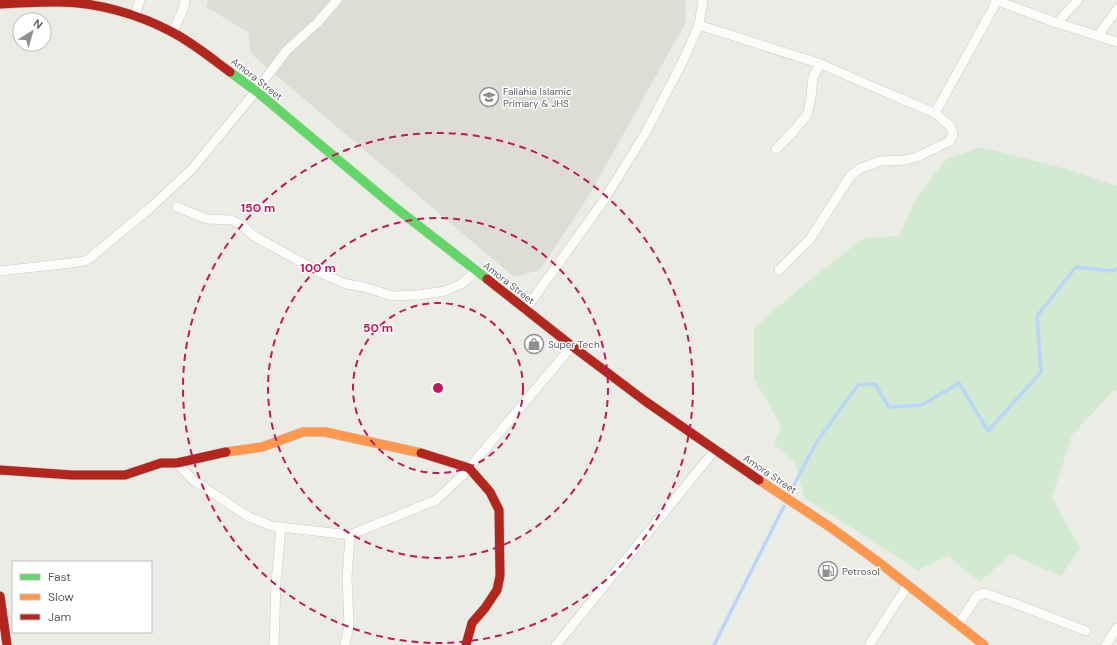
<svg xmlns="http://www.w3.org/2000/svg" width="1117" height="645" font-family="'DM Sans',sans-serif">
  <style>
    .education { fill: #deddd5 }
    .green { fill: #d2ead2 }
    .lines { fill: none; stroke-linecap: round; stroke-linejoin: round }
    .stream { stroke: #b9d6f8; stroke-width: 3.5 }
    .street-casing { stroke: #c8cac8; stroke-width: 10 }
    .fast-casing { stroke: #c9cac9; stroke-width: 10 }
    .slow-casing { stroke: #c9cac9; stroke-width: 10 }
    .jam-casing { stroke: #c9cac9; stroke-width: 10 }
    .street { stroke: #fcfcfb; stroke-width: 9 }
    .fast { stroke: #63d668; stroke-width: 9 }
    .slow { stroke: #ff974d; stroke-width: 9 }
    .jam { stroke: #b3261e; stroke-width: 9 }
    .ring { fill: none; stroke: #c2185b; stroke-width: 2; stroke-dasharray: 7 5 }
    .labels { text-anchor: middle; dominant-baseline: central; stroke-width: 3; stroke-linejoin: round; paint-order: stroke }
    .street-label { font-size: 10px; fill: #5b5e65; stroke: #fff }
    .poi-label { font-size: 10px; fill: #5b5e65; stroke: #fff; text-anchor: start }
    .centre { fill: #c2185b; stroke: #fff; stroke-width: 2 }
    .ring-label { font-size: 12px; text-anchor: middle; font-weight: bold; fill: #c2185b; stroke: #fff; stroke-width: 3; stroke-linejoin: round; paint-order: stroke }
  </style>
  <rect width="100%" height="100%" fill="#ecece6"/>
  <polygon class="education" points="208,0 685,0 686,22 590,194 540,270 514,277 251,54 248,32 206,7"/>
  <polygon class="green" points="981,147 1059,167 1117,186 1117,390 1113,391 1072,435 1052,498 1080,548 1061,576 1010,554 980,582 948,556 918,570 805,498 795,462 774,444 781,426 754,378 754,328 806,283 864,238 899,236 915,200 946,159"/>
  <g class="lines">
    <g class="stream">
      <polyline points="792,489 816,443 858,385 875,384 889,407 922,405 959,383 988,431 1041,372 1037,316 1076,267 1111,271 1117,269"/>
      <polyline points="714,645 784,506"/>
    </g>
    <g class="street-casing">
      <g id="street">
        <polyline points="995,0 1057,23 1117,42"/>
        <polyline points="135,16 140,0"/>
        <polyline points="1057,23 1078,0"/>
        <polyline points="699,25 821,64 878,89 935,113 951,127 953,134 950,141 917,157 906,160 881,161 861,168 851,175 810,239 779,270"/>
        <polyline points="173,32 184,7 185,0"/>
        <polyline points="1098,36 1117,9"/>
        <polyline points="935,113 997,1"/>
        <polyline points="776,149 791,134 807,115 811,98 813,76 821,64"/>
        <polyline points="177,207 207,219 231,220 240,224 254,236 321,273 346,284 364,287 392,296 419,295 445,291 461,284 476,271"/>
        <polyline points="0,271 71,263 85,261 90,258 149,209 192,169 256,91 287,50 317,23 337,0"/>
        <polyline points="525,310 604,200 646,132 683,61 699,25 703,0"/>
        <polyline points="177,463 193,480 249,517 272,526 350,535 436,500 465,473 572,346"/>
        <polyline points="958,625 977,596 984,593 1016,604 1086,631"/>
        <polyline points="274,645 276,583 281,527"/>
        <polyline points="345,645 349,625 347,577 350,535"/>
        <polyline points="556,645 715,450"/>
        <polyline points="869,645 908,585"/>
        <polyline points="1106,645 1117,628"/>
      </g>
    </g>
    <g class="fast-casing">
      <polyline id="fast" points="230,72 256,91 392,205 487,279"/>
    </g>
    <g class="slow-casing">
      <g id="slow">
        <polyline points="226,452 262,447 303,432 325,432 421,453"/>
        <polyline points="759,480 830,527 881,564 984,645"/>
      </g>
    </g>
    <g class="jam-casing">
      <g id="jam">
        <path d="M0,4C19,3 39,2 58,2C96,2 138,14 172,32C193,43 211,58 230,72"/>
        <polyline points="487,279 572,346 645,401 759,480"/>
        <polyline points="421,453 469,468 490,492 499,510 500,576 497,590 485,608 472,623 466,645"/>
        <polyline points="0,470 72,475 125,475 161,463 177,463 226,452"/>
        <polyline points="0,596 7,645"/>
      </g>
    </g>
    <use href="#street" class="street"/>
    <use href="#fast" class="fast"/>
    <use href="#slow" class="slow"/>
    <use href="#jam" class="jam"/>
  </g>
  <g class="ring">
    <circle cx="438" cy="388" r="85"/>
    <circle cx="438" cy="388" r="170"/>
    <circle cx="438" cy="388" r="255"/>
  </g>
  <defs>
    <g id="school-ring" transform="scale(1)"><circle r="9.5" fill="#fff" stroke="#8e9092" stroke-width="1.5"/><path d="M0-5L7-2L0 1L-7-2ZM-4 1L0 2.5L4 1V4Q0 6-4 4Z" fill="#8e9092"/></g>
    <g id="shop-ring" transform="scale(1)"><circle r="9.5" fill="#fff" stroke="#8e9092" stroke-width="1.5"/><path d="M-5-2.5h2.3a2.7 3.5 0 0 1 5.4 0H5L5.5 6h-11ZM-1.5-2.5h3a1.5 2.3 0 0 0-3 0Z" fill="#8e9092"/></g>
    <g id="fuel-ring" transform="scale(1)"><circle r="9.5" fill="#fff" stroke="#8e9092" stroke-width="1.5"/><path d="M-5.5-6h7V0h2V4h1.3V-2.5L3-4.5l.8-.8L6-3V5H2.5V1h-1V6h-7ZM-4.2-4.7v3.2H.2V-4.7Z" fill="#8e9092"/></g>
  </defs>
  <g fill-rule="evenodd">
    <use href="#school-ring" x="489" y="97"/>
    <use href="#shop-ring" x="534" y="344"/>
    <use href="#fuel-ring" x="828" y="571"/>
  </g>
  <g class="labels">
    <g class="street-label">
      <text transform="translate(257 79) rotate(38)">Amora Street</text>
      <text transform="translate(509 283) rotate(38)">Amora Street</text>
      <text transform="translate(770 474) rotate(34)">Amora Street</text>
    </g>
    <g class="poi-label">
      <text x="503" y="91">Fallahia Islamic<tspan x="503" dy="12">Primary &amp; JHS</tspan></text>
      <text x="548" y="344">Super Tech</text>
      <text x="842" y="571">Petrosol</text>
    </g>
  </g>
  <circle cx="438" cy="388" r="6" class="centre"/>
  <g class="ring-label">
    <text x="258" y="212">150 m</text>
    <text x="318" y="272">100 m</text>
    <text x="378" y="332">50 m</text>
  </g>
  <rect x="12" y="561" width="140" height="72" fill="#ffffff" stroke="#bdbfc1"/>
  <rect x="20" y="574" width="20" height="6" fill="#63d668" stroke="#bdbfc1"/>
  <text x="48" y="581" font-size="12" fill="#5b5e65">Fast</text>
  <rect x="20" y="594" width="20" height="6" fill="#ff974d" stroke="#bdbfc1"/>
  <text x="48" y="601" font-size="12" fill="#5b5e65">Slow</text>
  <rect x="20" y="614" width="20" height="6" fill="#b3261e" stroke="#bdbfc1"/>
  <text x="48" y="621" font-size="12" fill="#5b5e65">Jam</text>
  <g transform="translate(32 32) rotate(37)"><circle r="19" fill="#ffffff" stroke="#bdbfc1"/>
  <path d="M0-3L7 15L0 10L-7 15Z" fill="#8e9092"/>
  <text y="-6" font-size="11" font-weight="bold" text-anchor="middle" fill="#5b5e65">N</text>
  </g>
</svg>
